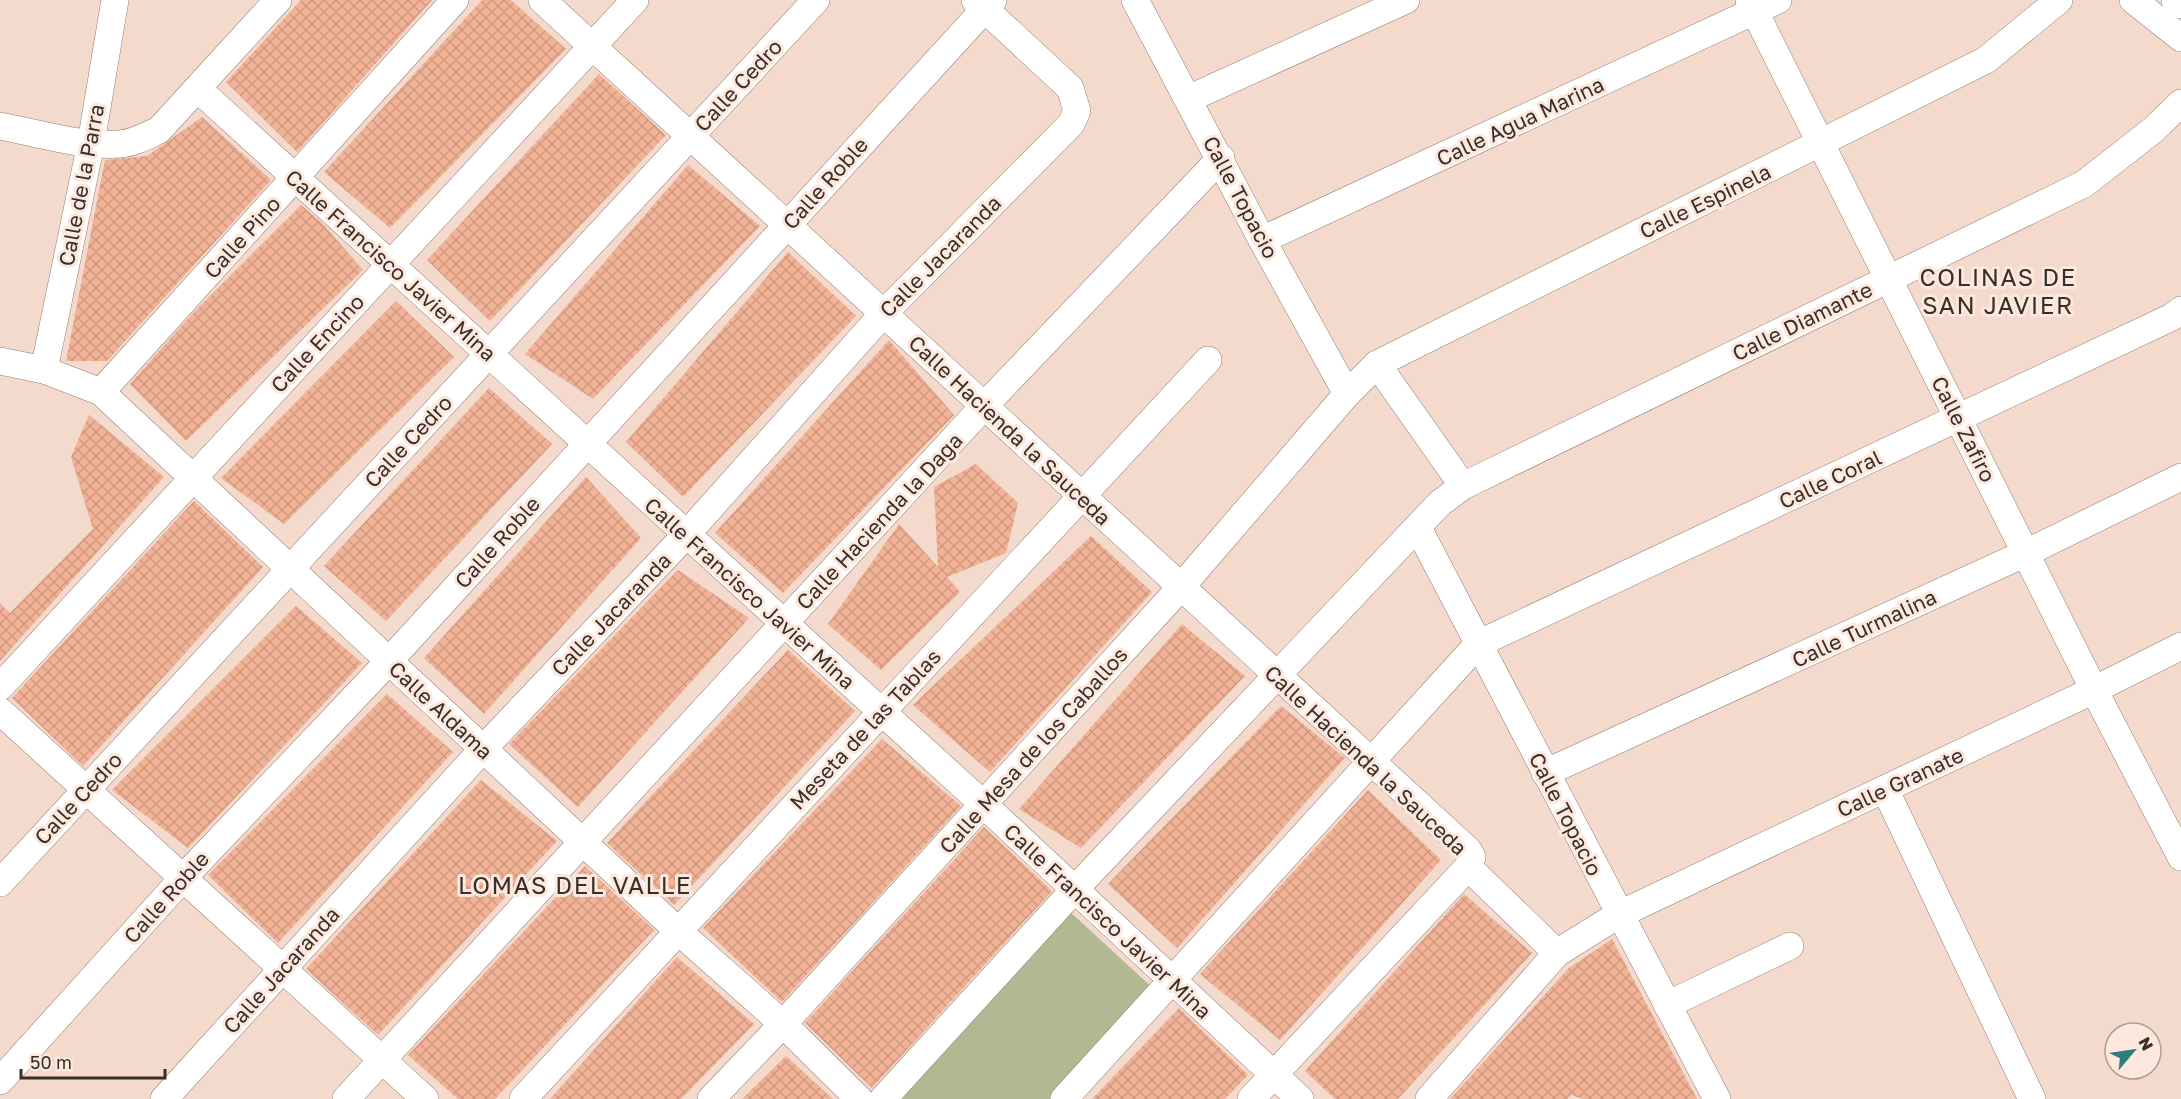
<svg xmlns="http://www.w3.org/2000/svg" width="2181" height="1099" font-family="'Golos Text',sans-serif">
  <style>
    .green { fill: #b2b992 }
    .building { fill: url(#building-cross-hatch) }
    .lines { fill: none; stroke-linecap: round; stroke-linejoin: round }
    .minor-casing { stroke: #937d70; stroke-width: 28 }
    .minor { stroke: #fff; stroke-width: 27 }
    .labels { text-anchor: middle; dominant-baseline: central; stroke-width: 6; stroke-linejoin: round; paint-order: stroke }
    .street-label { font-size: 21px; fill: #392f2a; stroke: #fce8dd }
    .quarter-label { font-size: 24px; letter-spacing: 1.5px; fill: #392f2a; stroke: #fce8dd }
  </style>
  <defs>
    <pattern id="building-cross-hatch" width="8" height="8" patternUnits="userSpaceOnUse" patternTransform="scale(1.5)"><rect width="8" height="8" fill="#f2b296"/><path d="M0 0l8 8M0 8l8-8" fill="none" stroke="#d09981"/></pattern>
  </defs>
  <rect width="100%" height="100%" fill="#f3dacd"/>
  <polygon class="green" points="1069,911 1156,991 1058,1099 899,1099"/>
  <g class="building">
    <polygon points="301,0 432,0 297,152 226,82"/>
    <polygon points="482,0 511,0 566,49 390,228 324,172"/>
    <polygon points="599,74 666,135 490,321 427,260"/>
    <polygon points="202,117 271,180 107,361 66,361 105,160 147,156"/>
    <polygon points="688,165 760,226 593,399 525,354"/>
    <polygon points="301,205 322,223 363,270 186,441 130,384 193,313"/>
    <polygon points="788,252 856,316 683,497 626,442"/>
    <polygon points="396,301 454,357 284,524 221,478"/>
    <polygon points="889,340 954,415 783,593 715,533"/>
    <polygon points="489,388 552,444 386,621 324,566"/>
    <polygon points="89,415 164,477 0,661 0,603 10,613 93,529 71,457"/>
    <polygon points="976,464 1018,503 1006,553 947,577 960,592 881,670 828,624 899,524 938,567 934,487"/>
    <polygon points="586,477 641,538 484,714 424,658"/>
    <polygon points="194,501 263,567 83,766 12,698"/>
    <polygon points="1091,536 1152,592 990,772 913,705"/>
    <polygon points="678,570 749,618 578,807 509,744"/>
    <polygon points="296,606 362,663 188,848 112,790"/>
    <polygon points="1182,624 1245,676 1081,848 1019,809"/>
    <polygon points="788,650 855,711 674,905 607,843"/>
    <polygon points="387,694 453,752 278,943 208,875"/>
    <polygon points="1281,706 1345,758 1177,948 1108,884"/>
    <polygon points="882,739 961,806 782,1002 703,928"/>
    <polygon points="481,780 557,841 378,1035 306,969"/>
    <polygon points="1368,790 1441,860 1280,1040 1200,974"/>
    <polygon points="984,827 1052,891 872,1088 805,1023"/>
    <polygon points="585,866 654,930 495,1099 458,1099 408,1055"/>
    <polygon points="1464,894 1532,953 1398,1099 1335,1099 1305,1071"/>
    <polygon points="1612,939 1697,1099 1583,1099 1571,1095 1567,1099 1450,1099 1569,968"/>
    <polygon points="677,957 754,1024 681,1099 550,1099"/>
    <polygon points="1179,1008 1248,1075 1225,1099 1092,1099"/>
    <polygon points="786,1056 833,1099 742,1099"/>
  </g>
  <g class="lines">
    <g class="minor-casing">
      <g id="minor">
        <polyline points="542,0 1468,850 1472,857 1468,867 1251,1099"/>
        <polyline points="1135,0 1262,240 1347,394"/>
        <polyline points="1749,0 2094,690 2181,857"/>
        <polyline points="2133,0 2181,38"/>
        <polyline points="2175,0 2181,5"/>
        <polyline points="198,89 983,804 1300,1099"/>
        <polyline points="1188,99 1406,0"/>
        <path d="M0,126C38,133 81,147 120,144C134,143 146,136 159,130L278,0"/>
        <polyline points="1262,240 1778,0"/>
        <polyline points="0,361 44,370 101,392 677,930 783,1024 859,1099"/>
        <polyline points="1377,364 1463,486"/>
        <polyline points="44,370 91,143 115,0"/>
        <polyline points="101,392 455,0"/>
        <polyline points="1418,528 1717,1099"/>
        <polyline points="0,687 635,0"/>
        <polyline points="0,711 425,1099"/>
        <polyline points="1545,773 2026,553 2181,477"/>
        <polyline points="1885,789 2032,1099"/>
        <polyline points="1468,867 1557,953"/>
        <polyline points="0,883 816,0"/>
        <polyline points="1667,1005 1790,946"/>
        <polyline points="0,1081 183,878 389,661 993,0"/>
        <polyline points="164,1099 483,749 686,535 883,314 1071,124 1077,111 1070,88 975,0"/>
        <polyline points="346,1099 984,406 1221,158"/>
        <polyline points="523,1099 1208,360"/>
        <polyline points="711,1099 783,1024 1181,587 1347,394 1377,364 1986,60 2059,0"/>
        <polyline points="883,1099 1074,890 1440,503 1463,486 2084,184 2153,130 2181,103"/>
        <polyline points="1064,1099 1478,644 2172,317 2181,310"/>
        <polyline points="1429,1099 1557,953 1618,915 2094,690 2181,646"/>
      </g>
    </g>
    <use href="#minor" class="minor"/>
  </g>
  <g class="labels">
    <g class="street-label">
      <text transform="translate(738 85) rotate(-47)">Calle Cedro</text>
      <text transform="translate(1520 121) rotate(-25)">Calle Agua Marina</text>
      <text transform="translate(825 183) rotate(-48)">Calle Roble</text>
      <text transform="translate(81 185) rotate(-79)">Calle de la Parra</text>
      <text transform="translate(1241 197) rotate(62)">Calle Topacio</text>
      <text transform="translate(1705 201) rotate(-26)">Calle Espinela</text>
      <text transform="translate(242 237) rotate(-48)">Calle Pino</text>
      <text transform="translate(940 256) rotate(-45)">Calle Jacaranda</text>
      <text transform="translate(391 265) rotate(42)">Calle Francisco Javier Mina</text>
      <text transform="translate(1802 321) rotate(-26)">Calle Diamante</text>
      <text transform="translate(317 343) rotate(-47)">Calle Encino</text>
      <text transform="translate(1964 429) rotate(63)">Calle Zafiro</text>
      <text transform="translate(1010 430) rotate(43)">Calle Hacienda la Sauceda</text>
      <text transform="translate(408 441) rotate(-47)">Calle Cedro</text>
      <text transform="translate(1830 479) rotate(-25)">Calle Coral</text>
      <text transform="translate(879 521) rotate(-47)">Calle Hacienda la Daga</text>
      <text transform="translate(497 542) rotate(-48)">Calle Roble</text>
      <text transform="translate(750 593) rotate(42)">Calle Francisco Javier Mina</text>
      <text transform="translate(611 614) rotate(-46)">Calle Jacaranda</text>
      <text transform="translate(1864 628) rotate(-25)">Calle Turmalina</text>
      <text transform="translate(441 710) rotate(43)">Calle Aldama</text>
      <text transform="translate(865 729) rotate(-47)">Meseta de las Tablas</text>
      <text transform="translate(1033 750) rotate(-48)">Calle Mesa de los Caballos</text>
      <text transform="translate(1366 760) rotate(43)">Calle Hacienda la Sauceda</text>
      <text transform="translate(1900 782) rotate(-25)">Calle Granate</text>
      <text transform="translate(78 798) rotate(-47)">Calle Cedro</text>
      <text transform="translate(1566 814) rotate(63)">Calle Topacio</text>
      <text transform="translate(166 897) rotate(-48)">Calle Roble</text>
      <text transform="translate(1108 921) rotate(43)">Calle Francisco Javier Mina</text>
      <text transform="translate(281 970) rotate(-48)">Calle Jacaranda</text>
    </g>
    <g class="quarter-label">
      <text x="1998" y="276">COLINAS DE<tspan x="1998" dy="28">SAN JAVIER</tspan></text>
      <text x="575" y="884">LOMAS DEL VALLE</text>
    </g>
  </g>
  <g transform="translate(2133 1051) rotate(61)"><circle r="28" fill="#fce8dd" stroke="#ae9e95" stroke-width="1.5"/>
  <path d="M0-4.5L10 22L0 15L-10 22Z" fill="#327b7f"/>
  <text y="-9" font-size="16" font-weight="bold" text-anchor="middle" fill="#392f2a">N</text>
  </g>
  <path d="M21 1069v9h144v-9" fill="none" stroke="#392f2a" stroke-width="3"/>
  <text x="30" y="1069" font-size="18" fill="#392f2a" stroke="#fce8dd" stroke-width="4.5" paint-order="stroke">50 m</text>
</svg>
